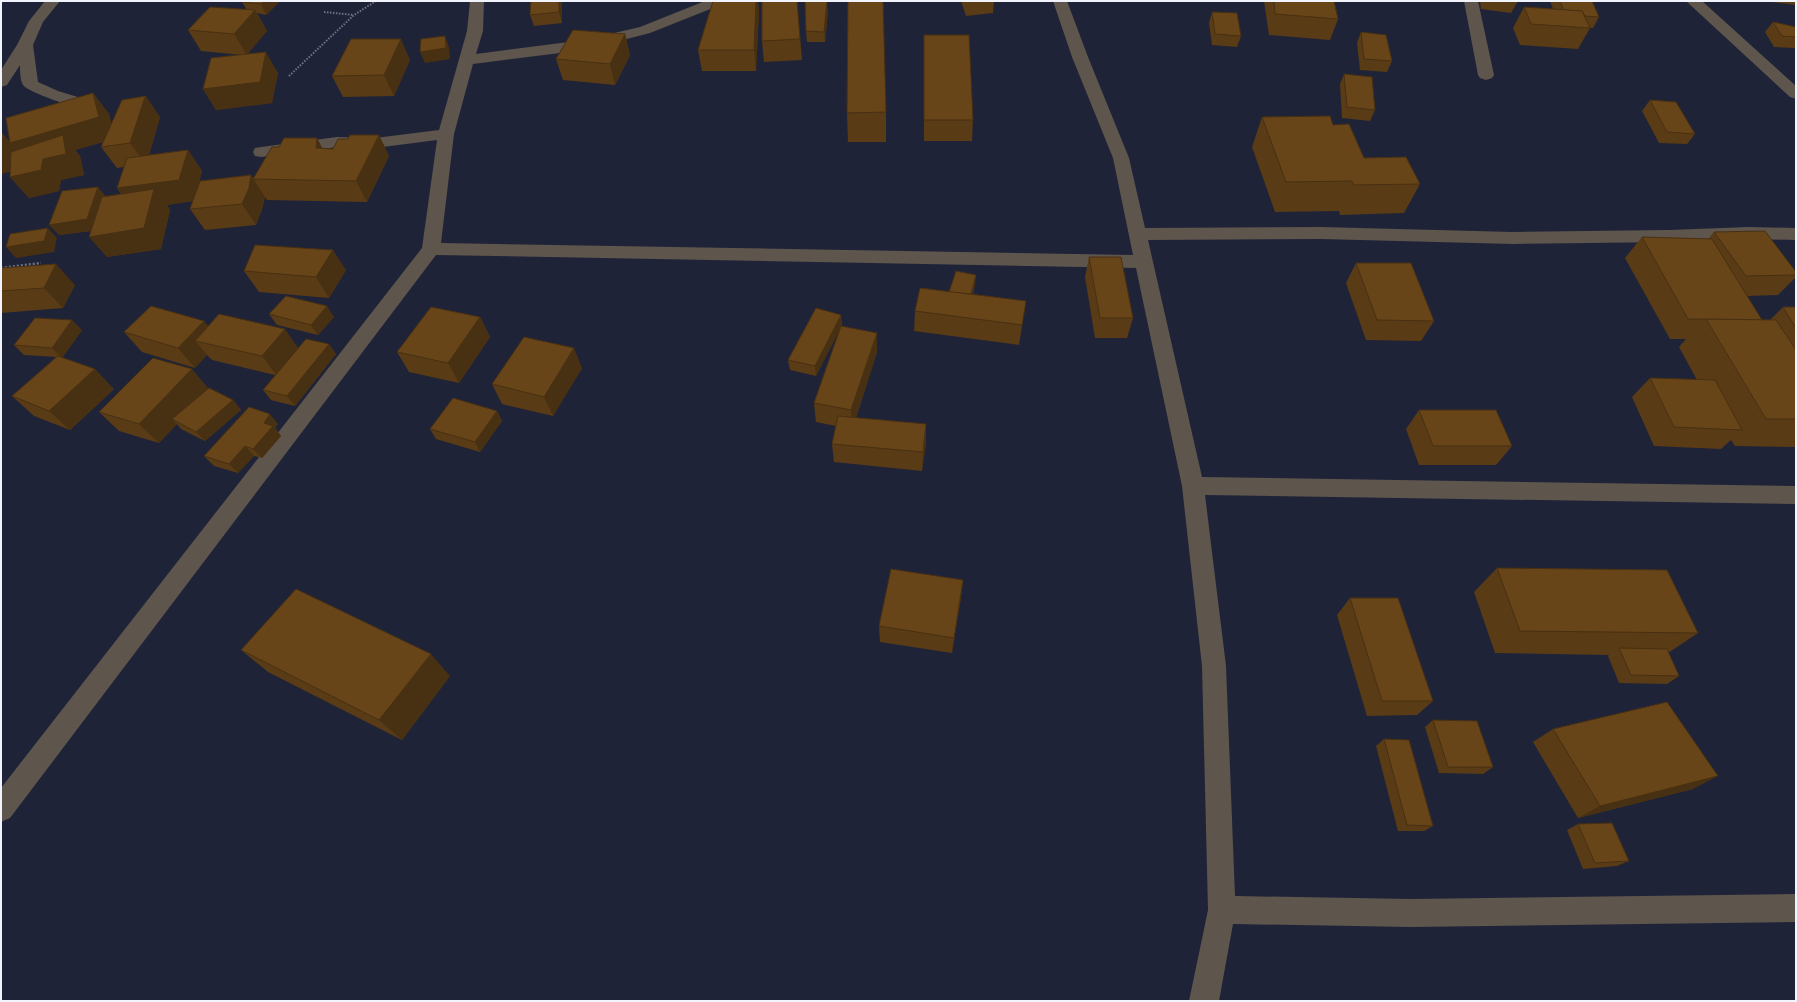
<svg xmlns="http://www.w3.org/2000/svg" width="1797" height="1002" font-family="Montserrat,sans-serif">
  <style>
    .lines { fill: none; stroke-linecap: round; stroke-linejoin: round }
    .path-far1 { stroke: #6f7383; stroke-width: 2; stroke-dasharray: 1.5 1.5; stroke-linecap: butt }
    .path { stroke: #6f7383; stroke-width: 2.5; stroke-dasharray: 2 2; stroke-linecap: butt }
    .minor { fill: #5e554d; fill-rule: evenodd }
    .wall { fill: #593b16 }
    .shaded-wall { fill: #483012 }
    .building { fill: #674519; stroke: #483012 }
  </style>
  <rect width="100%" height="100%" fill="#1f2338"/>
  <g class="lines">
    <g class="path-far1">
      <polyline points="324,12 354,15"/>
      <polyline points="289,76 354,15 376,1"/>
    </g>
    <polyline class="path" points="1,268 41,263"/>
    <g class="minor">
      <path d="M45,1H60L43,22L33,45L38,82L58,91L91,101L93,104L91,107C90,108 85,109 85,109C76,109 29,92 24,86C20,82 20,71 20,65L7,85L1,87V70L17,45L29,21Z"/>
      <polygon points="470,1 484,1 483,31 476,54 584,40 640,27 705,1 725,1 723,4 650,33 584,50 473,64 454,134 441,243 1133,255 1113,158 1072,57 1053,1 1067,1 1088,57 1129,158 1145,228 1321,227 1513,232 1669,230 1749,227 1796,228 1796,240 1749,239 1669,242 1513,244 1321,239 1148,240 1202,477 1796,486 1796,504 1205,495 1226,666 1235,896 1411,899 1796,894 1796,922 1411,927 1233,924 1219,1001 1189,1001 1208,910 1202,666 1182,486 1136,268 436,255 10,818 1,822 1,788 422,248 437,140 375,148 337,147 261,157 255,156 253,152 255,148 261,147 337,137 375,138 439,130 467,31"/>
      <polygon points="1464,1 1478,1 1494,75 1492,78 1486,80 1480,78 1478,75"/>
      <polygon points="1686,1 1702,1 1796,86 1796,99 1790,97"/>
    </g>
  </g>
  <g class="wall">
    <polygon points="243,1 280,1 266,15 257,13 267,31 247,54 278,73 272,103 216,110 203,89 242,55 201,51 188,30 247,10 242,2"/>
    <polygon points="531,1 562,1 562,23 534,26 530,15"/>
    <polygon points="797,1 802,60 764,62 762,41"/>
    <polygon points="961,1 994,1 993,13 966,16"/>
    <polygon points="1264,1 1334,1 1338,19 1330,40 1269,35"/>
    <polygon points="1480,1 1518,1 1511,13 1481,9"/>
    <polygon points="1550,1 1592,1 1599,17 1593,28 1590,28 1578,49 1520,45 1513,28 1524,7 1553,9"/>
    <polygon points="1764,1 1796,1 1796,5"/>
    <polygon points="828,10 825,42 807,42 806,31"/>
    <polygon points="759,11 756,71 702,71 698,50"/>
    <polygon points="1212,12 1241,36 1237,47 1212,45 1209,23"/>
    <polygon points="1773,22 1796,27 1796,48 1774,47 1765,32"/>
    <polygon points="1361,32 1392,61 1387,72 1360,70 1357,43"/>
    <polygon points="625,34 630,55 615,85 563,80 556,59"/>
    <polygon points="924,35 973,120 972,141 924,141"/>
    <polygon points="410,60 394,96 343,97 332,76"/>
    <polygon points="1344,74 1375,110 1370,121 1342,118 1340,84"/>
    <polygon points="93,93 109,114 111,123 160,117 159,121 149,155 188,150 202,171 197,190 251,175 254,179 323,148 333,149 348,139 379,135 389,156 367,202 267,200 265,197 262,209 256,225 205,230 190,209 193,201 167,205 170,210 161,249 107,257 91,231 59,235 106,196 121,194 117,188 124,167 117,168 101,147 103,142 75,150 80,156 84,175 61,180 59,191 29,198 10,177 10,171 1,174 10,143"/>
    <polygon points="1650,100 1695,134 1687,144 1659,143 1642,111"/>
    <polygon points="886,112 886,142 848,142 847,113"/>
    <polygon points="1262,117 1333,125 1364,158 1420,184 1404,213 1340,215 1339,211 1275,212 1252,147"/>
    <polygon points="1714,232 1796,272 1796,277 1778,295 1747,296 1762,320 1770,320 1783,307 1796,307 1796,447 1735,446 1731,440 1721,449 1654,446 1632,397 1650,378 1697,380 1679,347 1686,339 1670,339 1625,258 1642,237 1708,239"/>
    <polygon points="1089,257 1133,318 1127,338 1095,338 1085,277"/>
    <polygon points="1356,263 1434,321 1421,341 1366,340 1346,283"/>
    <polygon points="1,268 75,285 63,308 1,313"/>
    <polygon points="346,270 329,298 259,292 244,271"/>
    <polygon points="975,285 973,294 1026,301 1019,345 914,331 915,311 949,292"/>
    <polygon points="269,314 334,317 318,335 277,325"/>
    <polygon points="841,315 842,325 816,376 790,370 788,360"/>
    <polygon points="480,317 490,337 459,383 409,372 397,352"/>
    <polygon points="208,326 298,348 329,344 336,354 295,406 271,400 263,390 275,375 212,360 207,355 195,368 142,352 124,332"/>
    <polygon points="82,330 62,358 114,389 70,430 34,416 12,396 56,357 24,355 14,345"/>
    <polygon points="877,333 877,352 856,418 926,424 926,443 922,471 834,462 832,444 836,426 816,422 814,403"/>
    <polygon points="582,368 553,416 502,404 492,384"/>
    <polygon points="209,388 233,400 241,410 205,441 181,429 177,424 159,443 119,431 99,412"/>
    <polygon points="1419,410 1512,446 1496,465 1419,465 1406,429"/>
    <polygon points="497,411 502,421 480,452 436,439 430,429"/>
    <polygon points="278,424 275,428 281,436 262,458 254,456 238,473 214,466 204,456"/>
    <polygon points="1497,568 1698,633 1668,653 1679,676 1667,684 1619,683 1608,656 1609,655 1495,653 1474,592"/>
    <polygon points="963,580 961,597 952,653 880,642 879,626"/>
    <polygon points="1350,598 1433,701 1417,715 1367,716 1337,615"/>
    <polygon points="241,650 450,676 402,740 268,672"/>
    <polygon points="1433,720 1493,767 1483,774 1439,773 1425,727"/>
    <polygon points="1553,729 1693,789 1578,818 1533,742"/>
    <polygon points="1384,739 1433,826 1424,831 1398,831 1376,746"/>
    <polygon points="1578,824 1629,861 1617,866 1583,869 1567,830"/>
  </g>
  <g class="shaded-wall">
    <polygon points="264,1 280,1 266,15 261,4"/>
    <polygon points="559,1 562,1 562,23 559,12"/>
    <polygon points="756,1 758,1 759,11 756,71 754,50"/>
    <polygon points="827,1 828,10 825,42 824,32"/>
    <polygon points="255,10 267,31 247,55 234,34"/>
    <polygon points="625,34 630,55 615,85 610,64"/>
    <polygon points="445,36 449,47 450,59 425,63 420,52"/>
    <polygon points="401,39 410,60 394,96 384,75"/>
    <polygon points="266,52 278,73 272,103 216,110 203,89"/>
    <polygon points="93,93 109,114 115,138 75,150 80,156 84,175 61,180 59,191 29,198 10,177 21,169 1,174 1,148 3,134 11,143"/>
    <polygon points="146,96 160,117 159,121 146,164 130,143 144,100"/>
    <polygon points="379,135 389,156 367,202 356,181"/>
    <polygon points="317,138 328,159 316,148"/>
    <polygon points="188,150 202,171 194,201 167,205 170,210 161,249 107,257 89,237 134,209 117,188"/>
    <polygon points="251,175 265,197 262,209 256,225 242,204"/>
    <polygon points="98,187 107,198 96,230 59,235 49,225"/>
    <polygon points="48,228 57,238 54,252 16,258 6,247"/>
    <polygon points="333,250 346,270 329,298 316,277"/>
    <polygon points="56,264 75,285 63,308 44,288"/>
    <polygon points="976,275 975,285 969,308 970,297"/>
    <polygon points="327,306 334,317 318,335 311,325"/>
    <polygon points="841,315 842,325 816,376 815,366"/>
    <polygon points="480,317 490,337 459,383 448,363"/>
    <polygon points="72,320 82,330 62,358 52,348"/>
    <polygon points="204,321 220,341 195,341 207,355 195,368 178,348"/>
    <polygon points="285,329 299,349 277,376 262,356"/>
    <polygon points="877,333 877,352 852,429 851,410"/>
    <polygon points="329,344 336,354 295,406 287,396"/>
    <polygon points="574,348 582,368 553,416 544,397"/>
    <polygon points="95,369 114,389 70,430 49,411"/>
    <polygon points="192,369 209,389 172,419 177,424 159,443 139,424"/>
    <polygon points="233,400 241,410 205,441 196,432"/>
    <polygon points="497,411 502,421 480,452 475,442"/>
    <polygon points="270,414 278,424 275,428 281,436 262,458 253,449 264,423"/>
    <polygon points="926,424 926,443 922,471 923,452"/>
    <polygon points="245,446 254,456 238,473 229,464"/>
    <polygon points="963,580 961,597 952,653 954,638"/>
    <polygon points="431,654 450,676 402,740 379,720"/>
    <polygon points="1718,776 1693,789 1578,818 1600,806"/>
  </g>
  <g class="building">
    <polygon points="243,1 264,1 261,4 242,2"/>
    <polygon points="531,1 559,1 559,12 530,15"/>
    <polygon points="713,1 756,1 754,50 698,50"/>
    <polygon points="762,1 797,1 800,39 762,41"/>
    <polygon points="805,1 827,1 824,32 806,31"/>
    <polygon points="848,1 883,1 886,112 847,113"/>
    <polygon points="1274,1 1334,1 1338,19 1275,14"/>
    <polygon points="1560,1 1592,1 1599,17 1585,16 1582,11 1564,10"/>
    <polygon points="210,7 255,10 234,34 188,30"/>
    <polygon points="1524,7 1582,11 1590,28 1531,24"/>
    <polygon points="1212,12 1237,13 1241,36 1215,34"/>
    <polygon points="1773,22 1796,27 1796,37 1782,36"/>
    <polygon points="573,30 625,34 610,64 556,59"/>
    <polygon points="1361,32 1386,35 1392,61 1364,59"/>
    <polygon points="924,35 969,35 973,120 924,120"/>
    <polygon points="445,36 446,48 420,52 421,39"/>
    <polygon points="351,39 401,39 384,75 332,76"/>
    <polygon points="266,52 260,82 203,89 211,58"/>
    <polygon points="1344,74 1372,77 1375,110 1347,107"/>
    <polygon points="93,93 99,117 10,143 6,118"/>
    <polygon points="146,96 144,100 130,143 101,147 122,100"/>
    <polygon points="1650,100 1676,102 1695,134 1667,132"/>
    <polygon points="1330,116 1333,125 1349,124 1364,158 1406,157 1420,184 1354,185 1352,181 1286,182 1262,117"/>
    <polygon points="1,134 3,134 2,148 1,148"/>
    <polygon points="63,135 66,154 43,159 41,170 10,177 11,152"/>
    <polygon points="350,135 379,135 356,181 253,179 272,147 279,147 284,138 317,138 316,148 333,149 338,139 348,139"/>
    <polygon points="188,150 179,180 117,188 127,158"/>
    <polygon points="251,175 249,188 242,204 190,209 200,181"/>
    <polygon points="98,187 87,219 49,225 62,191"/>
    <polygon points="154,189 144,228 89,237 102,197"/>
    <polygon points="48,228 44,241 6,247 10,234"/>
    <polygon points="1765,231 1796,272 1796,275 1746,276 1714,232"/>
    <polygon points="1642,237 1712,239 1762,320 1688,319"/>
    <polygon points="255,245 333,250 316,277 244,271"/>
    <polygon points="1089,257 1121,257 1133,318 1100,318"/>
    <polygon points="1356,263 1411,263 1434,321 1377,320"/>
    <polygon points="56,264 44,288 1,291 1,268"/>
    <polygon points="956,271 976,275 971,294 949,292"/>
    <polygon points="920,288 1026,301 1022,325 915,311"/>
    <polygon points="286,296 327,306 311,325 269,314"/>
    <polygon points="151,306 204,321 178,348 124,332"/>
    <polygon points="431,307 480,317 448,363 397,352"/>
    <polygon points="1783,307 1796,307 1796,328"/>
    <polygon points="816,308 841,315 815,366 788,360"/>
    <polygon points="219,314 285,329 262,356 195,341"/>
    <polygon points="35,318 72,320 52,348 14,345"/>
    <polygon points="1706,319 1776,320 1796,350 1796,419 1766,419"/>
    <polygon points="841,326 877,333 851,410 814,403"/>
    <polygon points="524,337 574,348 544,397 492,384"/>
    <polygon points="306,339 329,344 287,396 263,390"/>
    <polygon points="58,356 95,369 49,411 12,396"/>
    <polygon points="153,358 192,369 139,424 99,412"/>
    <polygon points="1650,378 1715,380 1742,430 1674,427"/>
    <polygon points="209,388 233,400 196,432 172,419"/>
    <polygon points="453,398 497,411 475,442 430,429"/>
    <polygon points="249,407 270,414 264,423 273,426 253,449 245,446 229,464 204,456"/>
    <polygon points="1419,410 1496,410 1512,446 1433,446"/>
    <polygon points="838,416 926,424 923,452 832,444"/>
    <polygon points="1497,568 1667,570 1698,633 1520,631"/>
    <polygon points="891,569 963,580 954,638 879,626"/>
    <polygon points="296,589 431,654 379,720 241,650"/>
    <polygon points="1350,598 1398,598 1433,701 1382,701"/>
    <polygon points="1619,648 1667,649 1679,676 1631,675"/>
    <polygon points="1667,702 1718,776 1600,806 1553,729"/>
    <polygon points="1433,720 1477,721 1493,767 1448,767"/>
    <polygon points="1384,739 1409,740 1433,826 1407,825"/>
    <polygon points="1612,823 1629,861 1595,863 1578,824"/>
  </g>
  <rect width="1797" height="1002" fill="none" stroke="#f1f4fd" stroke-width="4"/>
</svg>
